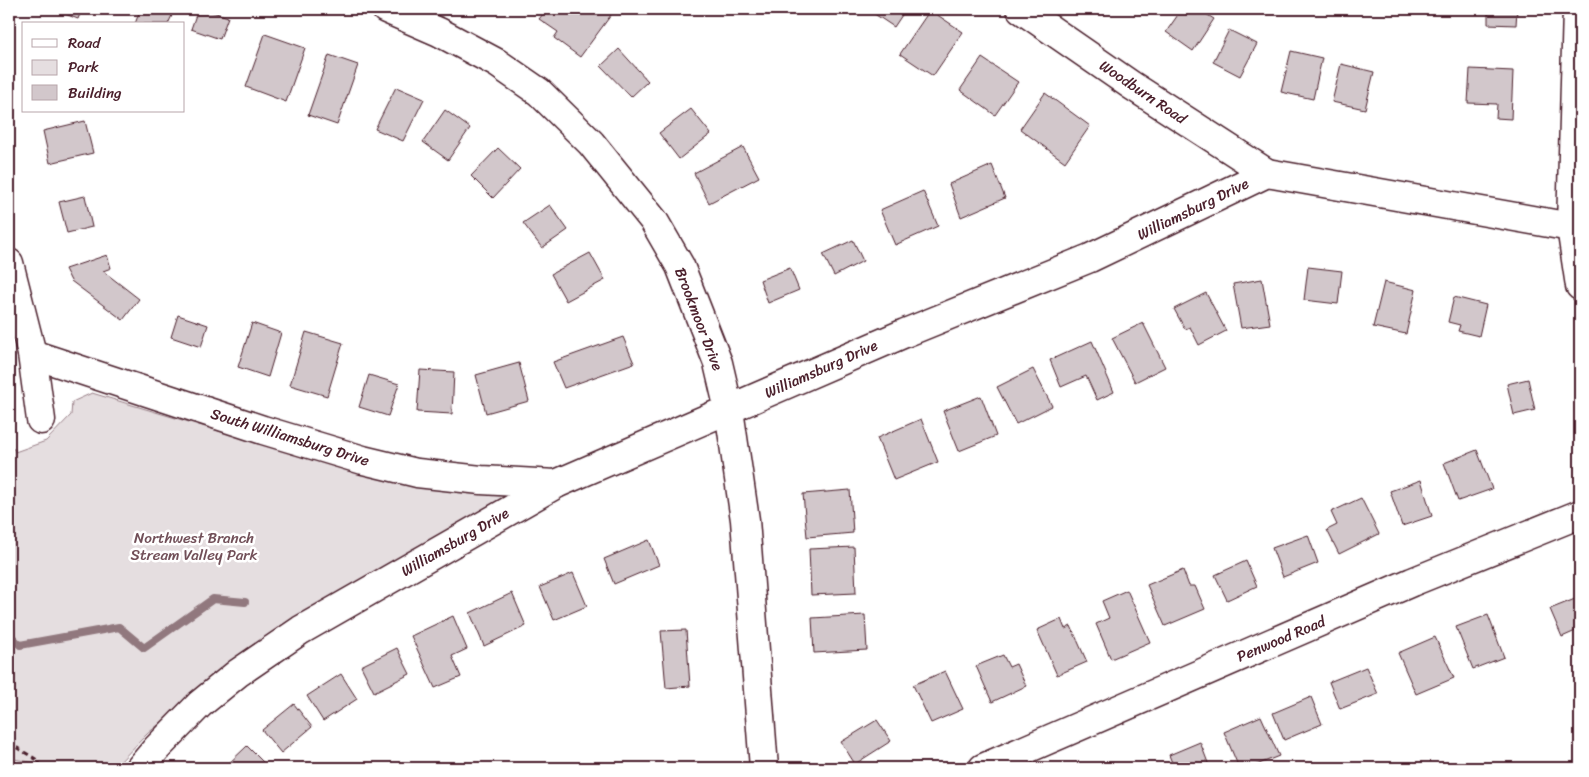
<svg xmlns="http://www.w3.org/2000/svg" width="1589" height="777" font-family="Sriracha,sans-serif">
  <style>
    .green { fill: #e5dee0; stroke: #987e86 }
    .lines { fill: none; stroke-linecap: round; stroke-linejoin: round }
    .stream { stroke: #91787e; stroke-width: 8 }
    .building { fill: #d2c7cb; stroke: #4a1f2b }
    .minor-casing { stroke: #4a1f2b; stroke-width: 31 }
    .path { stroke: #4a1f2b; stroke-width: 3; stroke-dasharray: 5 4; stroke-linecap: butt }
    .minor { stroke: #fff; stroke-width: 28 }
    .labels { text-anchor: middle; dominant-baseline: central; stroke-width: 5; stroke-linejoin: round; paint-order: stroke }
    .street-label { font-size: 15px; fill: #4a1f2b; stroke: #fff }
    .park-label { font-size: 15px; fill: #714f58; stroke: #fff }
  </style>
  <rect width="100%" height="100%" fill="#fff"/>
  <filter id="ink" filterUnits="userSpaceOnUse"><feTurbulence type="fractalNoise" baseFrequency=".02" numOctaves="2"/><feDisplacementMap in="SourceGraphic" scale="10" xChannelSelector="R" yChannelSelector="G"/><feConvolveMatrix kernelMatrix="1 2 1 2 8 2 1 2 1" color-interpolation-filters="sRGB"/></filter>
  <g filter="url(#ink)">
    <polygon class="green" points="92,393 346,469 495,466 510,507 217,677 147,734 114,768 62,768 9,758 9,449 15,449 15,452 46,441 71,415 72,402"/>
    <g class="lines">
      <polyline class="stream" points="9,634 20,645 119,627 144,648 213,599 245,602"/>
    </g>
    <g class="building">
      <polygon points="52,9 82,9 78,19"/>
      <polygon points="136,9 175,9 168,24 135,24 140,10"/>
      <polygon points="198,9 204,9 228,17 220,39 191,29"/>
      <polygon points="547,9 568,9 571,11 573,9 611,9 614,11 580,57 554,38 558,32 539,19"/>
      <polygon points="867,9 906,9 894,27"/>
      <polygon points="1132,9 1143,9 1140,14"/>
      <polygon points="1182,9 1198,9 1214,19 1193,51 1166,32"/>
      <polygon points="1488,9 1517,9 1516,25 1488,24"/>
      <polygon points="930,10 963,32 933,76 900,54"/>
      <polygon points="1229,30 1257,44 1240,76 1213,62"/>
      <polygon points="265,34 305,48 286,102 246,87"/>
      <polygon points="619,49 648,81 631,97 601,66"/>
      <polygon points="1291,51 1322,58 1313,99 1281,92"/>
      <polygon points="329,55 358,65 337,125 308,115"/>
      <polygon points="982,58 1018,82 995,115 960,90"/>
      <polygon points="1341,64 1374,72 1365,109 1332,102"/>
      <polygon points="1470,69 1513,71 1511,119 1496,118 1497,104 1468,103"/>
      <polygon points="396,87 424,99 403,141 375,129"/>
      <polygon points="1045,93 1090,126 1065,162 1020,129"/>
      <polygon points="691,109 711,134 679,159 659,133"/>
      <polygon points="445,110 470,128 448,160 423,142"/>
      <polygon points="85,121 93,153 50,163 43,131"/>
      <polygon points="743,147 759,177 709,203 694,173"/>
      <polygon points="498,148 520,169 493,198 471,176"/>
      <polygon points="992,165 1005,198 961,217 949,184"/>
      <polygon points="923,191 938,226 895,245 880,210"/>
      <polygon points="85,196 92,227 67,233 59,202"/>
      <polygon points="550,205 568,230 542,248 523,223"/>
      <polygon points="853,240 863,261 834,276 823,254"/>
      <polygon points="590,253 605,280 566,301 551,274"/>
      <polygon points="107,255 111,268 103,271 139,299 123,320 71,281 65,269"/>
      <polygon points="1308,267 1342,271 1338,304 1304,300"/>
      <polygon points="790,268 799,290 768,303 760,280"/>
      <polygon points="1262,279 1270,324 1241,328 1233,284"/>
      <polygon points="1384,282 1416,290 1406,334 1373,327"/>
      <polygon points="1206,293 1226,331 1199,345 1190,327 1185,329 1174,309"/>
      <polygon points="1454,297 1486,305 1479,336 1458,331 1460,325 1448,322"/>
      <polygon points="178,315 208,325 201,347 171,337"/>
      <polygon points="252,323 281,333 268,377 238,367"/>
      <polygon points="1143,323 1165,367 1135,382 1112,338"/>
      <polygon points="306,332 343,343 327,396 290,385"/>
      <polygon points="623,337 634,363 564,388 553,362"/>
      <polygon points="1092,341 1114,392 1097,400 1086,376 1061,387 1050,360"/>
      <polygon points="519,363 529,401 486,413 476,375"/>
      <polygon points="1033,369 1052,406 1016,424 997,387"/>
      <polygon points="420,370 454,372 452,414 417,412"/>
      <polygon points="369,375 399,384 388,416 359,407"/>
      <polygon points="1528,379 1535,410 1514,415 1507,384"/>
      <polygon points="981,396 996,436 959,451 943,411"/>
      <polygon points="921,419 938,462 894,480 877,438"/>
      <polygon points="1477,450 1492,489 1458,501 1444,463"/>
      <polygon points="1421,480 1432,516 1402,526 1390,491"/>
      <polygon points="850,490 853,533 807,537 803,494"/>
      <polygon points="1361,498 1379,534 1339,554 1327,530 1337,525 1331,512"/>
      <polygon points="1308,535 1318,563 1283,577 1272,548"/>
      <polygon points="649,540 659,565 614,584 604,559"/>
      <polygon points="854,547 856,593 811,595 809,549"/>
      <polygon points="1246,561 1257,586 1227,600 1215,575"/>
      <polygon points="1183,570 1189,586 1195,586 1205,609 1165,626 1147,585"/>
      <polygon points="573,573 587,606 554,620 540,587"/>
      <polygon points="1127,590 1150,642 1111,659 1096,624 1109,618 1102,601"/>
      <polygon points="512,593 526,626 484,646 470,613"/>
      <polygon points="1580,597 1580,629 1562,637 1550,609"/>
      <polygon points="865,615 867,650 814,653 812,618"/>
      <polygon points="1488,615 1504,657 1473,669 1456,627"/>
      <polygon points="453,616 467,649 452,656 461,677 435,688 411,636"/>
      <polygon points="1061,619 1065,629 1071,626 1087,662 1057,675 1037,630"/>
      <polygon points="686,630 690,686 666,688 661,631"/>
      <polygon points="1435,637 1454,678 1416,694 1398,653"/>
      <polygon points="397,648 410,674 374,692 361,666"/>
      <polygon points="1003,655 1009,667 1016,664 1026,686 992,702 976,666"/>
      <polygon points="1366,667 1378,694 1340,709 1329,682"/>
      <polygon points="945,671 963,709 931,723 913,685"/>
      <polygon points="341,674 357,699 323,721 307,696"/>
      <polygon points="1311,697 1322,724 1284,740 1273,713"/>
      <polygon points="294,704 312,727 281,753 262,730"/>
      <polygon points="1261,716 1279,756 1249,768 1239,768 1224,732"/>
      <polygon points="877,720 891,741 855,764 841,742"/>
      <polygon points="1200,742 1210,768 1174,768 1169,755"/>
      <polygon points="247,746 269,768 224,768"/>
    </g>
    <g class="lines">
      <g class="minor-casing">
        <g id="minor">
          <polyline points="386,9 439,32 497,63 539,92 591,143 654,221 680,266 718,363 729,410 745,520 764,768"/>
          <polyline points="1021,9 1131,85 1267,173"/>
          <polyline points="1577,9 1571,227 1580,286"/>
          <polyline points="9,263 32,354 41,420"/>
          <polyline points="32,354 263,430 363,460 417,473 481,480 556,484"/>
          <polyline points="140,768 157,748 200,704 238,673 301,630 556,484 905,333 1090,258 1267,173 1571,227 1580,228"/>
          <polyline points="983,768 1412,582 1580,514"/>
        </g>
      </g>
      <polyline class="path" points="9,743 39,761 40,768"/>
      <use href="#minor" class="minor"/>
    </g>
  </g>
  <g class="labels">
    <g class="street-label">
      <text transform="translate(1143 92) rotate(34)">Woodburn Road</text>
      <text transform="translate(1193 209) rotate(-26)">Williamsburg Drive</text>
      <text transform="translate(699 319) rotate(69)">Brookmoor Drive</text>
      <text transform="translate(821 369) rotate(-24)">Williamsburg Drive</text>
      <text transform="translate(290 437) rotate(17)">South Williamsburg Drive</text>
      <text transform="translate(455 542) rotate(-30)">Williamsburg Drive</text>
      <text transform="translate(1281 639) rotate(-23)">Penwood Road</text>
    </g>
    <g class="park-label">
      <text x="194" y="538">Northwest Branch<tspan x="194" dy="17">Stream Valley Park</tspan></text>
    </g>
  </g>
  <rect width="1589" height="777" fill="none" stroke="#fff" stroke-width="30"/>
  <rect x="15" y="15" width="1559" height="747" fill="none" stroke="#4a1f2b" stroke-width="2" filter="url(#ink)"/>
  <rect x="22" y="22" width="162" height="90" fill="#ffffff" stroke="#b7a5aa"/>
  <rect x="32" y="39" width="25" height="8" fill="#ffffff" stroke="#b7a5aa"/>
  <text x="68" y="48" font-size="15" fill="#4a1f2b">Road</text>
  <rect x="32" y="60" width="25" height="15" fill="#e5dee0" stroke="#b7a5aa"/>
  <text x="68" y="72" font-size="15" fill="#4a1f2b">Park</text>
  <rect x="32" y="85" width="25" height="15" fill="#d2c7cb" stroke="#b7a5aa"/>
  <text x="68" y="98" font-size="15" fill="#4a1f2b">Building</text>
</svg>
